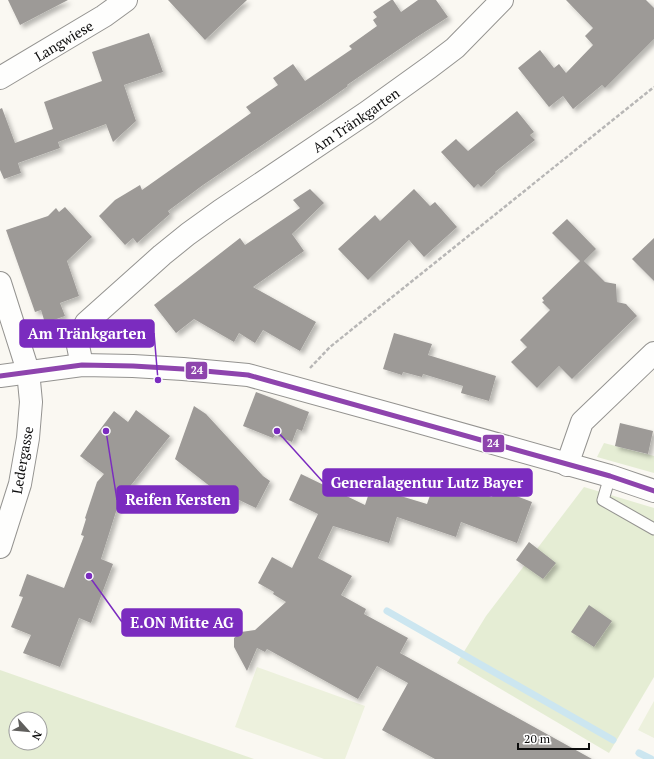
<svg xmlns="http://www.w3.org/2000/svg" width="654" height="759" font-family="'PT Serif',serif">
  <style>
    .green { fill: #e5edd4; fill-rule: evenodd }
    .pitch { fill: #edf1dd }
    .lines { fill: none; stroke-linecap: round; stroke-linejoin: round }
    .stream { stroke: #cce6f0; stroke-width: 7 }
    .building { fill: #9d9a97; filter: url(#shadow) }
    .lane-casing { stroke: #949390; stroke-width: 13 }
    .street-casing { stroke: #949390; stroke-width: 24 }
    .path { stroke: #b8b7b6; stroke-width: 2.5; stroke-dasharray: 4 2; stroke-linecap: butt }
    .lane { stroke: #fefefd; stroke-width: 11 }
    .street { stroke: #fefefd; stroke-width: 22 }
    .bus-1-casing { stroke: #fff; stroke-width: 8 }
    .bus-1 { stroke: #8e44ad; stroke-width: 5 }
    .labels { text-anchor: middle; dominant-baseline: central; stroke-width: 4; stroke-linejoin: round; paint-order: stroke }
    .street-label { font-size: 14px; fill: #0d0d0d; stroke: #fff }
    .leader { fill: none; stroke: #7b2cbf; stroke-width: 1.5 }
    .callout-dot { fill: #7b2cbf; stroke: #fff; stroke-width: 1.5 }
    .callout { fill: #7b2cbf; stroke: #7b2cbf; stroke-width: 1.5 }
    .callout-label { font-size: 15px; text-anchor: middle; font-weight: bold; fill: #fff }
    .line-badge { stroke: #fff; stroke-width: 1.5 }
    .badge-label { font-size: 11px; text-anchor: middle; font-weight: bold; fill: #fff }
  </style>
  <defs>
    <filter id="shadow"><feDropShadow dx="3.5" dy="3.5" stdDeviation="2" flood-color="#0004"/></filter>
  </defs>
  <rect width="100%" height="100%" fill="#faf8f2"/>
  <g class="green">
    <polygon points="604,443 654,456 654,473 597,457"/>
    <polygon points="584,487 654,508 654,677 609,753 457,663 486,616"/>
    <path d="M0,670L254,759H0ZM16,719H40V743H16Z"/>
  </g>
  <g class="pitch">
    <polygon points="257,667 365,706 345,759 324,759 235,727"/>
    <polygon points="654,701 654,738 638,730"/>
  </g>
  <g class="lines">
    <g class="stream">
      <polyline points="387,611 613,740"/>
      <polyline points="639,753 651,759"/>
    </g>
  </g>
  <g class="building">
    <polygon points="8,0 68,0 20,25"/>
    <polygon points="168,0 247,0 205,40"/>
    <polygon points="391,0 393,0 401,12 418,0 436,0 448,17 417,37 347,85 348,86 321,105 203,185 168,211 170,214 137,243 133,238 125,245 99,216 115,200 140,185 142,190 251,113 246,107 278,85 273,78 293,64 305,81 352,49 349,46 377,26 373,20 377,17 373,12"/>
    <polygon points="566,0 646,0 654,8 654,39 605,88 602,85 573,109 563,96 549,107 518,68 540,50 554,68 559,64 566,73 593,45 585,36 593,28"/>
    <polygon points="149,33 163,72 124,85 136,121 113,142 106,124 58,142 60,148 18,163 21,173 4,179 0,170 0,109 2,108 15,143 53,129 44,102 102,81 92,52"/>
    <polygon points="517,111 534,132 530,135 535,140 495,172 496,173 481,187 478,184 474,188 441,152 456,139 468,151"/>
    <polygon points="310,189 324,203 292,234 304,251 253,287 316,322 300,351 263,330 255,343 239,333 234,342 194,319 176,333 154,305 240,238 245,245 300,208 293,200"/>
    <polygon points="414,189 430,206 435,202 457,227 424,257 409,240 368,280 338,249 375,215 380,221"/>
    <polygon points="65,207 92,237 67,261 79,296 60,303 65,316 45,323 41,310 35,312 6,230 48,216 56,208 59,212"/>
    <polygon points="567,219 596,249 584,261 605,282 616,284 617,302 626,304 637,316 572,379 559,366 537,388 511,362 527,347 520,340 550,310 542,302 544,301 542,298 580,261 552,233"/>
    <polygon points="654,238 654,281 632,259"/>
    <polygon points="394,333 432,344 428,355 496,376 489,401 461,393 463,386 423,374 422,377 403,372 402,375 383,369"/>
    <polygon points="256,392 309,412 302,431 297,429 292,442 275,435 273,438 243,426"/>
    <polygon points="194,406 206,414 263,476 270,481 256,508 239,500 234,505 175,459"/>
    <polygon points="136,410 170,436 120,499 101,559 113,564 91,623 79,618 60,667 23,653 31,635 11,627 23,597 19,596 27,574 64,588 84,536 81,535 86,519 85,518 97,482 104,474 80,456 114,411 128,422"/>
    <polygon points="620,423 653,431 648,454 615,446"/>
    <polygon points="301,474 365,505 371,487 427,504 436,478 492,497 496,488 532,502 517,543 461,522 456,537 397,517 389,543 333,526 318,558 352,576 341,595 366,609 364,614 408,638 400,653 592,759 435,759 382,730 408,683 377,666 358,699 267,649 265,652 257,648 247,671 234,647 234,638 241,632 255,630 286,602 273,594 274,592 258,583 272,557 292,568 318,514 289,500"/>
    <polygon points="529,542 556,563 543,579 516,560"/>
    <polygon points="589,605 612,621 594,647 571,632"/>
  </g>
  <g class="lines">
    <g class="lane-casing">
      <polyline id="lane" points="610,476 603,500 654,529"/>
    </g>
    <g class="street-casing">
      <g id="street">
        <path id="s1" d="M0,78L104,16L126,0"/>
        <polyline points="0,283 28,371 31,402 28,438 20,484 0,547"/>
        <path id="s2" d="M82,365L77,341L86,323L162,255L188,234L220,211L366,113L430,67L455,48L502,0"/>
        <polyline points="0,376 82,365 133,366 183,369 248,375 397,416 610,476 654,491"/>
        <polyline points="567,465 582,422 654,353"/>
      </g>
    </g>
    <polyline class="path" points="310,368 330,347 654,87"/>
    <use href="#lane" class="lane"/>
    <use href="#street" class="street"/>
    <g class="bus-1-casing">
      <polyline id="bus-1" points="0,376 82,365 133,366 183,369 248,375 610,476 654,491"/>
    </g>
    <use href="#bus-1" class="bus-1"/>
  </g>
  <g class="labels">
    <g class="street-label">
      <text stroke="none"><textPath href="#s1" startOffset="74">Langwiese</textPath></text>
      <text stroke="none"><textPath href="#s2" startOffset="383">Am Tränkgarten</textPath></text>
      <text transform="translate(22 460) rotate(-80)">Ledergasse</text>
    </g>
  </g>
  <path class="leader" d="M158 380L154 333M277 431L323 482M106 431L117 500M89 576L122 622"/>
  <g class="callout-dot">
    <circle cx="158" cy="380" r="4"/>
    <circle cx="277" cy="431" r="4"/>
    <circle cx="106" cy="431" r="4"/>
    <circle cx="89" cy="576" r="4"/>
  </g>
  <g class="callout">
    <rect x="20" y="320" width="134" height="27" rx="4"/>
    <rect x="323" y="469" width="209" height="27" rx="4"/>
    <rect x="117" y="486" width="121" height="27" rx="4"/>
    <rect x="122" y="609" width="120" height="27" rx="4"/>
  </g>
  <g class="callout-label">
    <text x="87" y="339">Am Tränkgarten</text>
    <text x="427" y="488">Generalagentur Lutz Bayer</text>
    <text x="178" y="505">Reifen Kersten</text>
    <text x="182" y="628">E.ON Mitte AG</text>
  </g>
  <g class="line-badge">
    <rect x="185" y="361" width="23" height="19" rx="4" fill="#8e44ad"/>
    <rect x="482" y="434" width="23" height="19" rx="4" fill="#8e44ad"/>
  </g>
  <g class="badge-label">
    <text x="197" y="374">24</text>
    <text x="493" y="447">24</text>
  </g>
  <g transform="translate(28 731) rotate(117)"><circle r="19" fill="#ffffff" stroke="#9e9e9e"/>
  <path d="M0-3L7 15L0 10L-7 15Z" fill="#605f5d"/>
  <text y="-6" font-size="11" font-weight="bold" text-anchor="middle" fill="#0d0d0d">N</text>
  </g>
  <path d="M518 743v6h71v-6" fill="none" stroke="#0d0d0d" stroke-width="2"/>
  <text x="524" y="743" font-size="12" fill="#0d0d0d" stroke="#ffffff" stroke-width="3" paint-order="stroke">20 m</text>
</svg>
